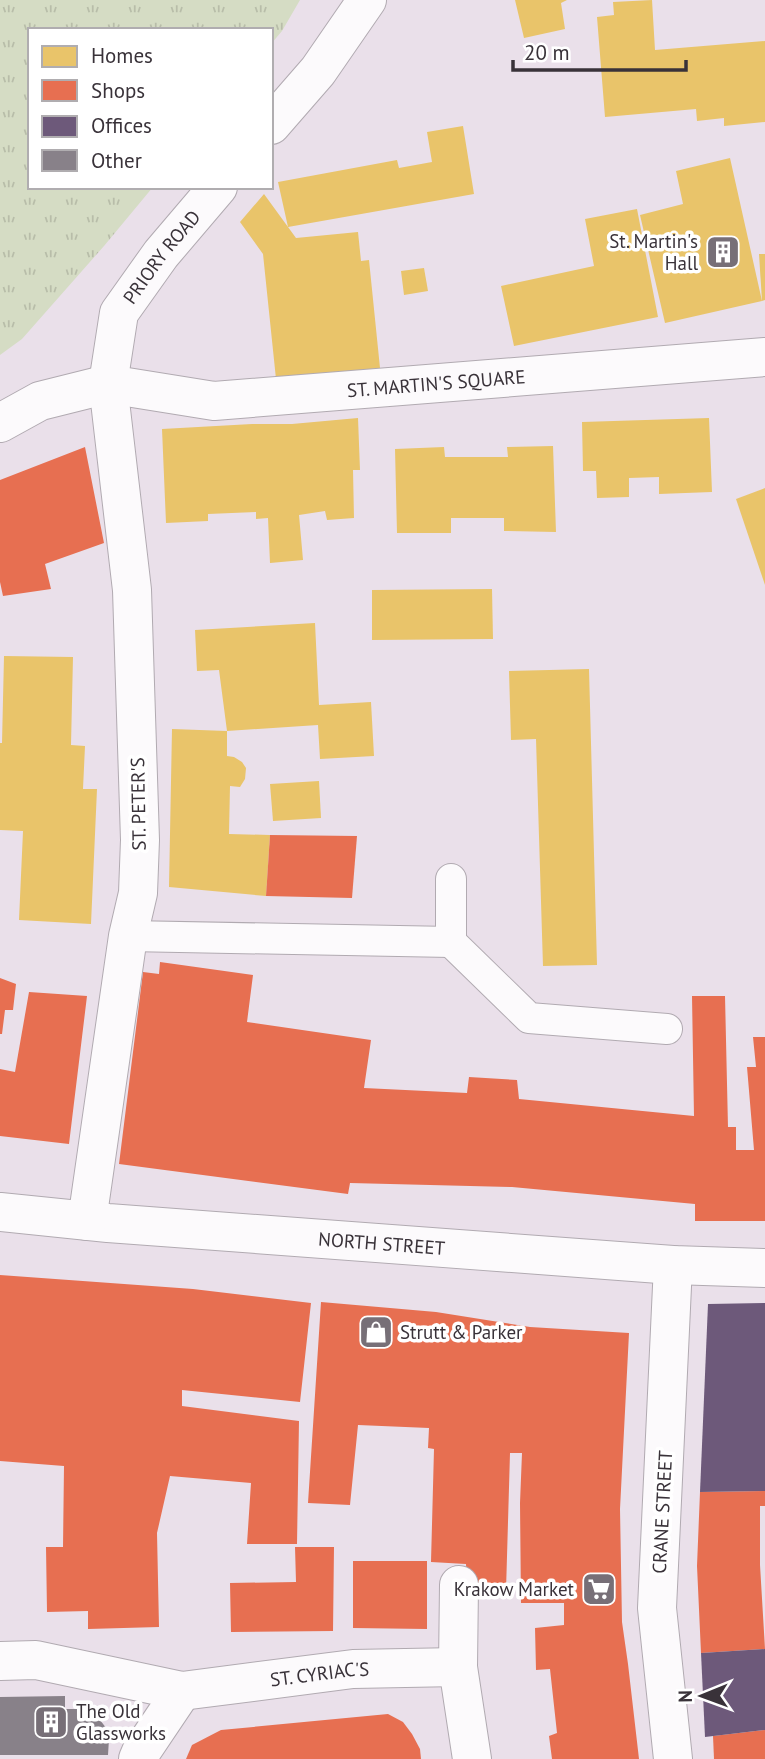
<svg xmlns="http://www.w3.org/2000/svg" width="765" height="1759" font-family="'PT Sans',sans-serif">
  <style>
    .park { fill: url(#park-tufts) }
    .homes { fill: #e9c46a }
    .shops { fill: #e76f51 }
    .offices { fill: #6d597a }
    .building { fill: #888189 }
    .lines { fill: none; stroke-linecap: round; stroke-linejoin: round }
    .lane-casing { stroke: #b1aab1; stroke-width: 32 }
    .street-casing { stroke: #b1aab1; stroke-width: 40 }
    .lane { stroke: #fcfafc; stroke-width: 30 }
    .street { stroke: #fcfafc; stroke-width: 38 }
    .labels { text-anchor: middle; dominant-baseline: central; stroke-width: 7; stroke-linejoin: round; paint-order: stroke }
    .poi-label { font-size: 19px; fill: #393239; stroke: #fff; text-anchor: end }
    .street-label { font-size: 19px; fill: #393239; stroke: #fff }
  </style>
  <defs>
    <pattern id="park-tufts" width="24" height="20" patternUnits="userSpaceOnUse" patternTransform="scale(1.75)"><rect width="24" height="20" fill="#d5dcc4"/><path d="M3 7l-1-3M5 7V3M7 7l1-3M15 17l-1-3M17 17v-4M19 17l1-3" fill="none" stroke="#b8bda9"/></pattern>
  </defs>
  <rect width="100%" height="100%" fill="#eae0ea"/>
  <polygon class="park" points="0,0 300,0 282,31 271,44 271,30 30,30 30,187 153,187 104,246 22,339 0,355"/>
  <g class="homes">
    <polygon points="515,0 567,0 561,3 565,29 524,38"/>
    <polygon points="652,0 655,50 765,41 765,122 724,126 724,118 697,121 696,109 605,117 597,17 614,15 613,2"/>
    <polygon points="463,126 474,194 288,227 296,238 358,232 361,261 369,260 380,368 276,379 263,254 240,222 264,194 288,227 278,182 397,160 399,168 432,162 427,132"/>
    <polygon points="730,158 762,301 665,323 640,215 683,204 676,171"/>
    <polygon points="637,209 658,317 514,346 501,286 594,266 585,219"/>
    <polygon points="759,254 765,254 765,300 762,301"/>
    <polygon points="424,268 428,291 404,295 401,271"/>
    <polygon points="358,418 360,470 353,470 354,518 327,520 325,511 299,515 303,560 270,563 268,518 256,519 256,512 208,514 208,521 166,523 162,429 252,424 292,424"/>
    <polygon points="709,418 712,492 659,494 659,477 629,478 629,497 597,498 596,471 583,471 582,422"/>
    <polygon points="553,446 556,532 504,531 504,518 451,518 451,533 397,533 395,449 444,447 445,457 508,457 507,447"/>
    <polygon points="765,488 765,585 736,499"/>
    <polygon points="492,589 493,639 372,640 372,590"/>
    <polygon points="315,623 319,705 371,702 374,756 320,759 318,725 227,731 219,670 197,671 195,630"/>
    <polygon points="4,656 73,657 71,745 85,746 83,789 97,789 91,924 19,920 23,831 0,830 0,743 2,743"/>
    <polygon points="589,669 597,965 543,966 536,739 511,740 509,671"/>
    <polygon points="172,729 227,731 227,756 234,757 242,762 246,768 245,779 240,787 230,786 229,834 270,835 266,896 169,887"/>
    <polygon points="319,781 321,818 273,821 270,784"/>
  </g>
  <g class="shops">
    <polygon points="85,447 104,543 45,564 51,589 3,596 0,582 0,480"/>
    <polygon points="270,835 357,836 352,898 266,896"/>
    <polygon points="160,962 253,975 247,1022 371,1040 364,1088 467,1093 469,1077 517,1080 519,1099 694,1116 692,996 725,996 728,1127 736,1127 736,1150 754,1150 747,1067 756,1067 753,1037 765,1037 765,1221 695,1221 695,1204 512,1187 350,1183 348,1194 119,1164 143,972 159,974"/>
    <polygon points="0,978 16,984 13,1010 5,1010 2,1034 0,1034"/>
    <polygon points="29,992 87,996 69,1144 0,1136 0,1069 15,1072"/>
    <polygon points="0,1275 193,1289 311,1303 300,1402 182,1390 182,1406 299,1421 297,1544 247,1544 251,1483 170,1476 157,1533 159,1627 88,1629 88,1611 47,1612 46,1547 63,1547 64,1466 0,1461"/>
    <polygon points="321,1302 436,1312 530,1327 629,1333 620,1509 622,1622 628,1664 639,1759 552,1759 549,1736 557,1733 550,1669 536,1670 535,1628 564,1625 564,1603 521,1603 520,1503 522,1453 510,1453 506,1591 467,1590 466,1564 431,1562 434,1449 428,1448 429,1428 358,1425 350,1505 308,1503"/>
    <polygon points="765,1491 765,1506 760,1506 760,1565 765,1649 701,1653 697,1566 700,1492"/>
    <polygon points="295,1547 334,1547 333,1631 231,1632 230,1583 296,1582"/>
    <polygon points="353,1561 427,1561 427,1629 353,1628"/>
    <polygon points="388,1714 403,1722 412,1734 420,1749 421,1759 186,1759 192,1745 221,1730"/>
    <polygon points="765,1730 765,1759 714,1759 713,1736"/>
  </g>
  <g class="offices">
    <polygon points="765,1303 765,1491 700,1492 708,1304"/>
    <polygon points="765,1649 765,1730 705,1737 701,1653"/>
  </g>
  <polygon class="building" points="65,1696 65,1709 85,1709 96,1715 107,1729 109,1739 108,1755 0,1755 0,1697"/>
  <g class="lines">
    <g class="lane-casing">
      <g id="lane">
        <polyline points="128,936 451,942 451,879"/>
        <polyline points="451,942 529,1018 667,1029"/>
      </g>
    </g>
    <g class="street-casing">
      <g id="street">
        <polyline points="271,125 318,71 367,0"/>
        <path id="s1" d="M0,423L40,401L108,384L214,401L765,357"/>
        <path id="s2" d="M0,1212L108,1223L673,1265L765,1268"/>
        <path id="s3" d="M87,1221L128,936L138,893L140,840L132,590L108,384L119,313L161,254L218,187"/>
        <polyline points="673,1265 657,1608 673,1759"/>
        <polyline points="459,1585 458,1667 472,1759"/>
        <path id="s4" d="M0,1661L36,1660L182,1691L353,1669L458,1667"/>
        <polyline points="138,1759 141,1752 182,1691"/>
      </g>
    </g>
    <use href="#lane" class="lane"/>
    <use href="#street" class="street"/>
  </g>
  <defs>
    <g id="building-square" transform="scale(1.75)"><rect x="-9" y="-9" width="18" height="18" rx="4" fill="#776f77" stroke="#fff"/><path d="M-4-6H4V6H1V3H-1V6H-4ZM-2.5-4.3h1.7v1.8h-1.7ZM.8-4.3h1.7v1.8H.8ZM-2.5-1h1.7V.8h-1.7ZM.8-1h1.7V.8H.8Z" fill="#fff"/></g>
    <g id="shop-square" transform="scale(1.75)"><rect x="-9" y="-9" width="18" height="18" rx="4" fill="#776f77" stroke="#fff"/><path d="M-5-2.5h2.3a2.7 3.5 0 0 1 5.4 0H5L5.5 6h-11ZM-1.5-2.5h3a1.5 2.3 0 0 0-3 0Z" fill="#fff"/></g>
    <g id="supermarket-square" transform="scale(1.75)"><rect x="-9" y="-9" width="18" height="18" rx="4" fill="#776f77" stroke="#fff"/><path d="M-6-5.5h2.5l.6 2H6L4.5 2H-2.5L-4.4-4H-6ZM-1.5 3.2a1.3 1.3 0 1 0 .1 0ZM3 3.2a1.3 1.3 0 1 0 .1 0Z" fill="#fff"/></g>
  </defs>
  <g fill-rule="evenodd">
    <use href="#building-square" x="723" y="252"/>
    <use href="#shop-square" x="376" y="1332"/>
    <use href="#supermarket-square" x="599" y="1589"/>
    <use href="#building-square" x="51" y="1722"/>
  </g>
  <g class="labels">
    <g class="poi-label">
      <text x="698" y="241">St. Martin's<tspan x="698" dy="22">Hall</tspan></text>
      <text x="400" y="1332" text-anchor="start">Strutt &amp; Parker</text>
      <text x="574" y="1589">Krakow Market</text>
      <text x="76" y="1711" text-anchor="start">The Old<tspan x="76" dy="22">Glassworks</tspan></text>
    </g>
    <g class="street-label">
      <text stroke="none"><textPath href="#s3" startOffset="985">PRIORY ROAD</textPath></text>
      <text stroke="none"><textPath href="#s1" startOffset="446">ST. MARTIN'S SQUARE</textPath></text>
      <text transform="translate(138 804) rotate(-91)">ST. PETER'S</text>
      <text stroke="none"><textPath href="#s2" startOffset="383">NORTH STREET</textPath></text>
      <text transform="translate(662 1512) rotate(-87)">CRANE STREET</text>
      <text stroke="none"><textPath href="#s4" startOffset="324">ST. CYRIAC'S</textPath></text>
    </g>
  </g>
  <rect x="28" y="28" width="245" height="161" fill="#ffffff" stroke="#b0adb0" stroke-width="2"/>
  <rect x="42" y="46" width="35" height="21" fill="#e9c46a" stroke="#b0adb0" stroke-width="2"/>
  <text x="91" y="63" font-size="21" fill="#393239">Homes</text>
  <rect x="42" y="80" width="35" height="21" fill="#e76f51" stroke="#b0adb0" stroke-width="2"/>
  <text x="91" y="98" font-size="21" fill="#393239">Shops</text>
  <rect x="42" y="116" width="35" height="21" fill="#6d597a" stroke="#b0adb0" stroke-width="2"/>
  <text x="91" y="133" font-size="21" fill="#393239">Offices</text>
  <rect x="42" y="150" width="35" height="21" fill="#888189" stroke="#b0adb0" stroke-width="2"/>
  <text x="91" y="168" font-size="21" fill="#393239">Other</text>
  <g transform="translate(702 1696) rotate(269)" stroke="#ffffff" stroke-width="5" paint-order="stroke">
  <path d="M0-5L12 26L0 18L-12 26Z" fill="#393239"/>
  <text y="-10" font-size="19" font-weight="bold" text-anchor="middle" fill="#393239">N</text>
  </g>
  <path d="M513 60v10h173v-10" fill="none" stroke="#393239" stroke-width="3.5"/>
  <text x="524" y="60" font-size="21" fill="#393239" stroke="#ffffff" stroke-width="5" paint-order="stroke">20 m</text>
</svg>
